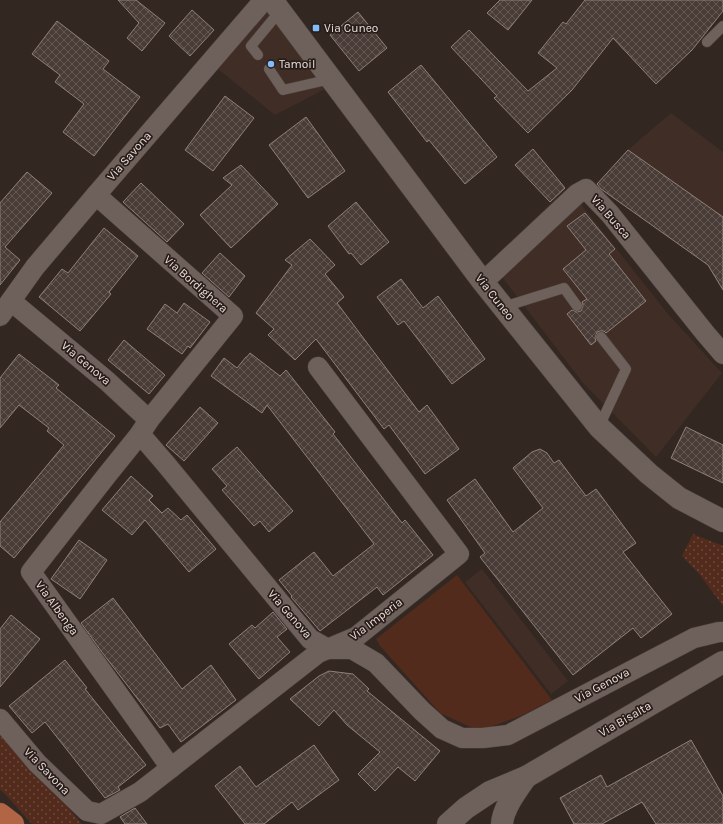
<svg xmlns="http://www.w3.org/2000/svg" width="723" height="824" font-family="Karla,sans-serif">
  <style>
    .built { fill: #402d26 }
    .grass { fill: url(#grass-dots) }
    .park { fill: #522b1c }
    .building { fill: url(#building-cross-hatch); stroke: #90807b }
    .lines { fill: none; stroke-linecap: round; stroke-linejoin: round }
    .lane-casing { stroke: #4c423d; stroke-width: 11 }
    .street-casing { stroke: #4c423d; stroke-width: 21 }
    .secondary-casing { stroke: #4c423d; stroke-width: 23 }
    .primary-casing { stroke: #4c423d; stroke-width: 23 }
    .lane { stroke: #6e605a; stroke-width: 10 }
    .street { stroke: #6e605a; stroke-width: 20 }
    .secondary { stroke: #6e605a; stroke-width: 22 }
    .primary { stroke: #b26545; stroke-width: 22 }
    .poi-dot { fill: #83bcfb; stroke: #291d19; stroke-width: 1.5 }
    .labels { text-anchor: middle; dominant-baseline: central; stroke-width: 3.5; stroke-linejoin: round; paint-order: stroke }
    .poi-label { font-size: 12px; fill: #e8dfdc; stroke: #291d19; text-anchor: start }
    .street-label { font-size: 12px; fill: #e8dfdc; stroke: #291d19 }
  </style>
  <defs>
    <pattern id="grass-dots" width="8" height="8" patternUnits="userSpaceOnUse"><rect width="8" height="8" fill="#522b1c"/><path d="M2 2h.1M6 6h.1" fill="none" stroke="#6b493c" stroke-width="1.8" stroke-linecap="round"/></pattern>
    <pattern id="building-cross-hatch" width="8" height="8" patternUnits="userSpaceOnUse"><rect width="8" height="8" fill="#493c37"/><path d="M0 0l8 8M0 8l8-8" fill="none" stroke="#635853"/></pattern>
  </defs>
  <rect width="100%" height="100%" fill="#332722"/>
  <g class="built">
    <polygon points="269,10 327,88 275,115 218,69"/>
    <polygon points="671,113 723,152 723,217 628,150"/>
    <polygon points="581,204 668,314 722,373 656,457 583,383 502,277"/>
    <polygon points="482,569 568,681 551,694 465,582"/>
  </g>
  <g class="grass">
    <polygon points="693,534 723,546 723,606 700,575 682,556"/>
    <polygon points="0,728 82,824 32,824 4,793 0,790"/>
  </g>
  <polygon class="park" points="457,575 552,700 523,715 479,731 440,713 380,646 376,639"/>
  <g class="building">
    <polygon points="118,0 136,0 165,23 142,51 127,38 139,23"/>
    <polygon points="500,0 532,0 508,30 487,13"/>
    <polygon points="585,0 723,0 723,11 692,50 656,84 613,38 572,90 528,133 494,98 497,96 451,47 469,30 528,91 557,68 538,53 563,22 566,24"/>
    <polygon points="192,10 214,30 190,56 169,36"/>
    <polygon points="358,12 387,48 359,71 330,35"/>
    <polygon points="57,21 109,61 103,69 140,97 94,156 63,132 84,104 55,82 60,75 32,54"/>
    <polygon points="421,65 497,157 465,184 429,140 427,142 388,92"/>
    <polygon points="225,96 254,118 213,171 185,150"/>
    <polygon points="306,117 345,171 308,198 269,145"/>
    <polygon points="533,149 565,188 550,202 515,165"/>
    <polygon points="628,150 723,217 723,290 708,265 601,189 597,184"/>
    <polygon points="241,165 278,204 231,248 200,215 232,185 223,178"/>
    <polygon points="27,172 52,193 5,247 20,260 0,285 0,203"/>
    <polygon points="141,183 184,224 167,242 123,202"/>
    <polygon points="356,202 389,242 361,265 351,253 349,254 328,226"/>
    <polygon points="585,213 615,249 609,254 646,301 606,333 604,331 600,331 597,332 595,338 596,341 591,345 567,314 572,310 577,312 581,311 583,306 582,302 587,299 563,269 586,250 567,226"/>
    <polygon points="104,228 138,256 109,292 111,294 80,331 39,297 62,269 68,273"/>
    <polygon points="310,239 335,265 325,274 344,297 337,303 419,412 427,405 459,449 425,474 389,425 384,429 316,339 295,360 268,335 274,329 256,313 292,265 285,260"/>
    <polygon points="220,253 245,276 229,297 202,273"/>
    <polygon points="401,279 423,308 438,296 485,359 452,384 404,321 398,325 377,297"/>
    <polygon points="184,303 210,322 190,348 188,346 182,354 147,329 165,304 177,313"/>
    <polygon points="124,340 165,375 149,394 108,360"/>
    <polygon points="250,353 280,376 286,370 335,432 333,434 402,523 405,520 433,555 383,595 377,587 320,631 291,597 292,596 279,580 314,552 333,576 374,544 267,405 262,413 211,376 224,358 237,368 246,357 247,357"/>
    <polygon points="19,354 59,385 56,388 115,436 14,558 0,546 0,522 64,445 47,431 49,428 19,405 0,428 0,378"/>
    <polygon points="200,407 218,423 184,461 166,445"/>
    <polygon points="686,427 723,445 723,483 671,458"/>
    <polygon points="237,447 293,511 269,532 260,521 254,526 222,490 227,486 212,469"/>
    <polygon points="540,449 547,453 554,463 559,460 586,496 596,489 636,543 623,552 672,614 641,638 633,628 573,675 480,557 485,553 447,500 475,479 513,532 543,508 513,468 532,452"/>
    <polygon points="131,476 153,496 149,500 162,513 168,508 181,520 187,515 216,549 189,572 145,520 132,535 102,510"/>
    <polygon points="79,540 107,560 80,599 51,579"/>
    <polygon points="113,598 182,689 211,665 236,700 181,742 168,724 160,728 101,651 81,623"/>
    <polygon points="273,612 287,629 277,637 290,652 259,679 229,644 252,625 255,628"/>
    <polygon points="11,615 40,639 0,687 0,629"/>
    <polygon points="65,660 87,688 85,689 146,765 118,787 120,790 105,798 45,722 32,733 9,706"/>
    <polygon points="329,671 353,674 369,689 367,691 440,751 415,781 398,767 375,791 358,774 380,752 347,725 334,710 319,726 290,699 300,691 319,676"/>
    <polygon points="691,740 723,796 723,824 656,824 642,802 602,824 574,824 560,798 601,775 607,787"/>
    <polygon points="314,745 339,780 298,810 292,802 264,824 245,824 215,786 240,766 256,787"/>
    <polygon points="135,808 147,824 125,824 120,817"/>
  </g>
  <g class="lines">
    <g class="lane-casing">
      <g id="lane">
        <polyline points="707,42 723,26"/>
        <polyline points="258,55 251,46 280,11"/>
        <polyline points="269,69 283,90 331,79"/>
        <polyline points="503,307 564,288 577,306"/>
        <polyline points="599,427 626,369 601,337"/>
      </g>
    </g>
    <g class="street-casing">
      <g id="street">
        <polyline points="96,195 233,316 149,420"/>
        <polyline points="483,282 577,194 586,189 610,214 705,333 723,354"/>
        <polyline points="11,301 107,381 149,420 140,434 165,463 310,639 328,649 352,649 376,663 422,711 442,729 462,738 483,738 508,735 694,638 719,632 723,632"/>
        <polyline points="0,316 35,267 96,195 264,0"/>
        <polyline points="140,434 107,475 31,572 171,768"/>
        <polyline points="0,719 37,763 87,811 101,814 140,792 318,653 356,637 459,554 318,367"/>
      </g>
    </g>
    <g class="secondary-casing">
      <g id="secondary">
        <polyline points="272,0 483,282 599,427 649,474 679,498 723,521"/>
        <polyline points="526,777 723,662"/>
        <path d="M448,824L466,808L490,792L526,777C517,790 503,808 502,824"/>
      </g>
    </g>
    <g class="primary-casing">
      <polyline id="primary" points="0,814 13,824"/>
    </g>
    <use href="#lane" class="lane"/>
    <use href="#street" class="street"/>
    <use href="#secondary" class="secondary"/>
    <use href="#primary" class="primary"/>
  </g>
  <g class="poi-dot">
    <rect x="312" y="24" width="8" height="8" rx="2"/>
    <circle cx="271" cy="64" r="4"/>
  </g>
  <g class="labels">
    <g class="poi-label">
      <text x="324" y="28">Via Cuneo</text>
      <text x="279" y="64">Tamoil</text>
    </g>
    <g class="street-label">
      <text transform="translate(129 156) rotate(-49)">Via Savona</text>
      <text transform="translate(611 217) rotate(49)">Via Busca</text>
      <text transform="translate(196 284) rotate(41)">Via Bordighera</text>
      <text transform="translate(495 297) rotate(52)">Via Cuneo</text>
      <text transform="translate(86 363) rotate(40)">Via Genova</text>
      <text transform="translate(57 608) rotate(54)">Via Albenga</text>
      <text transform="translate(290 614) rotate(49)">Via Genova</text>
      <text transform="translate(376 619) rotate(-37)">Via Imperia</text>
      <text transform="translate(602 685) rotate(-28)">Via Genova</text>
      <text transform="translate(625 719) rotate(-30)">Via Bisalta</text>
      <text transform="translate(47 771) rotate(46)">Via Savona</text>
    </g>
  </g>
</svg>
